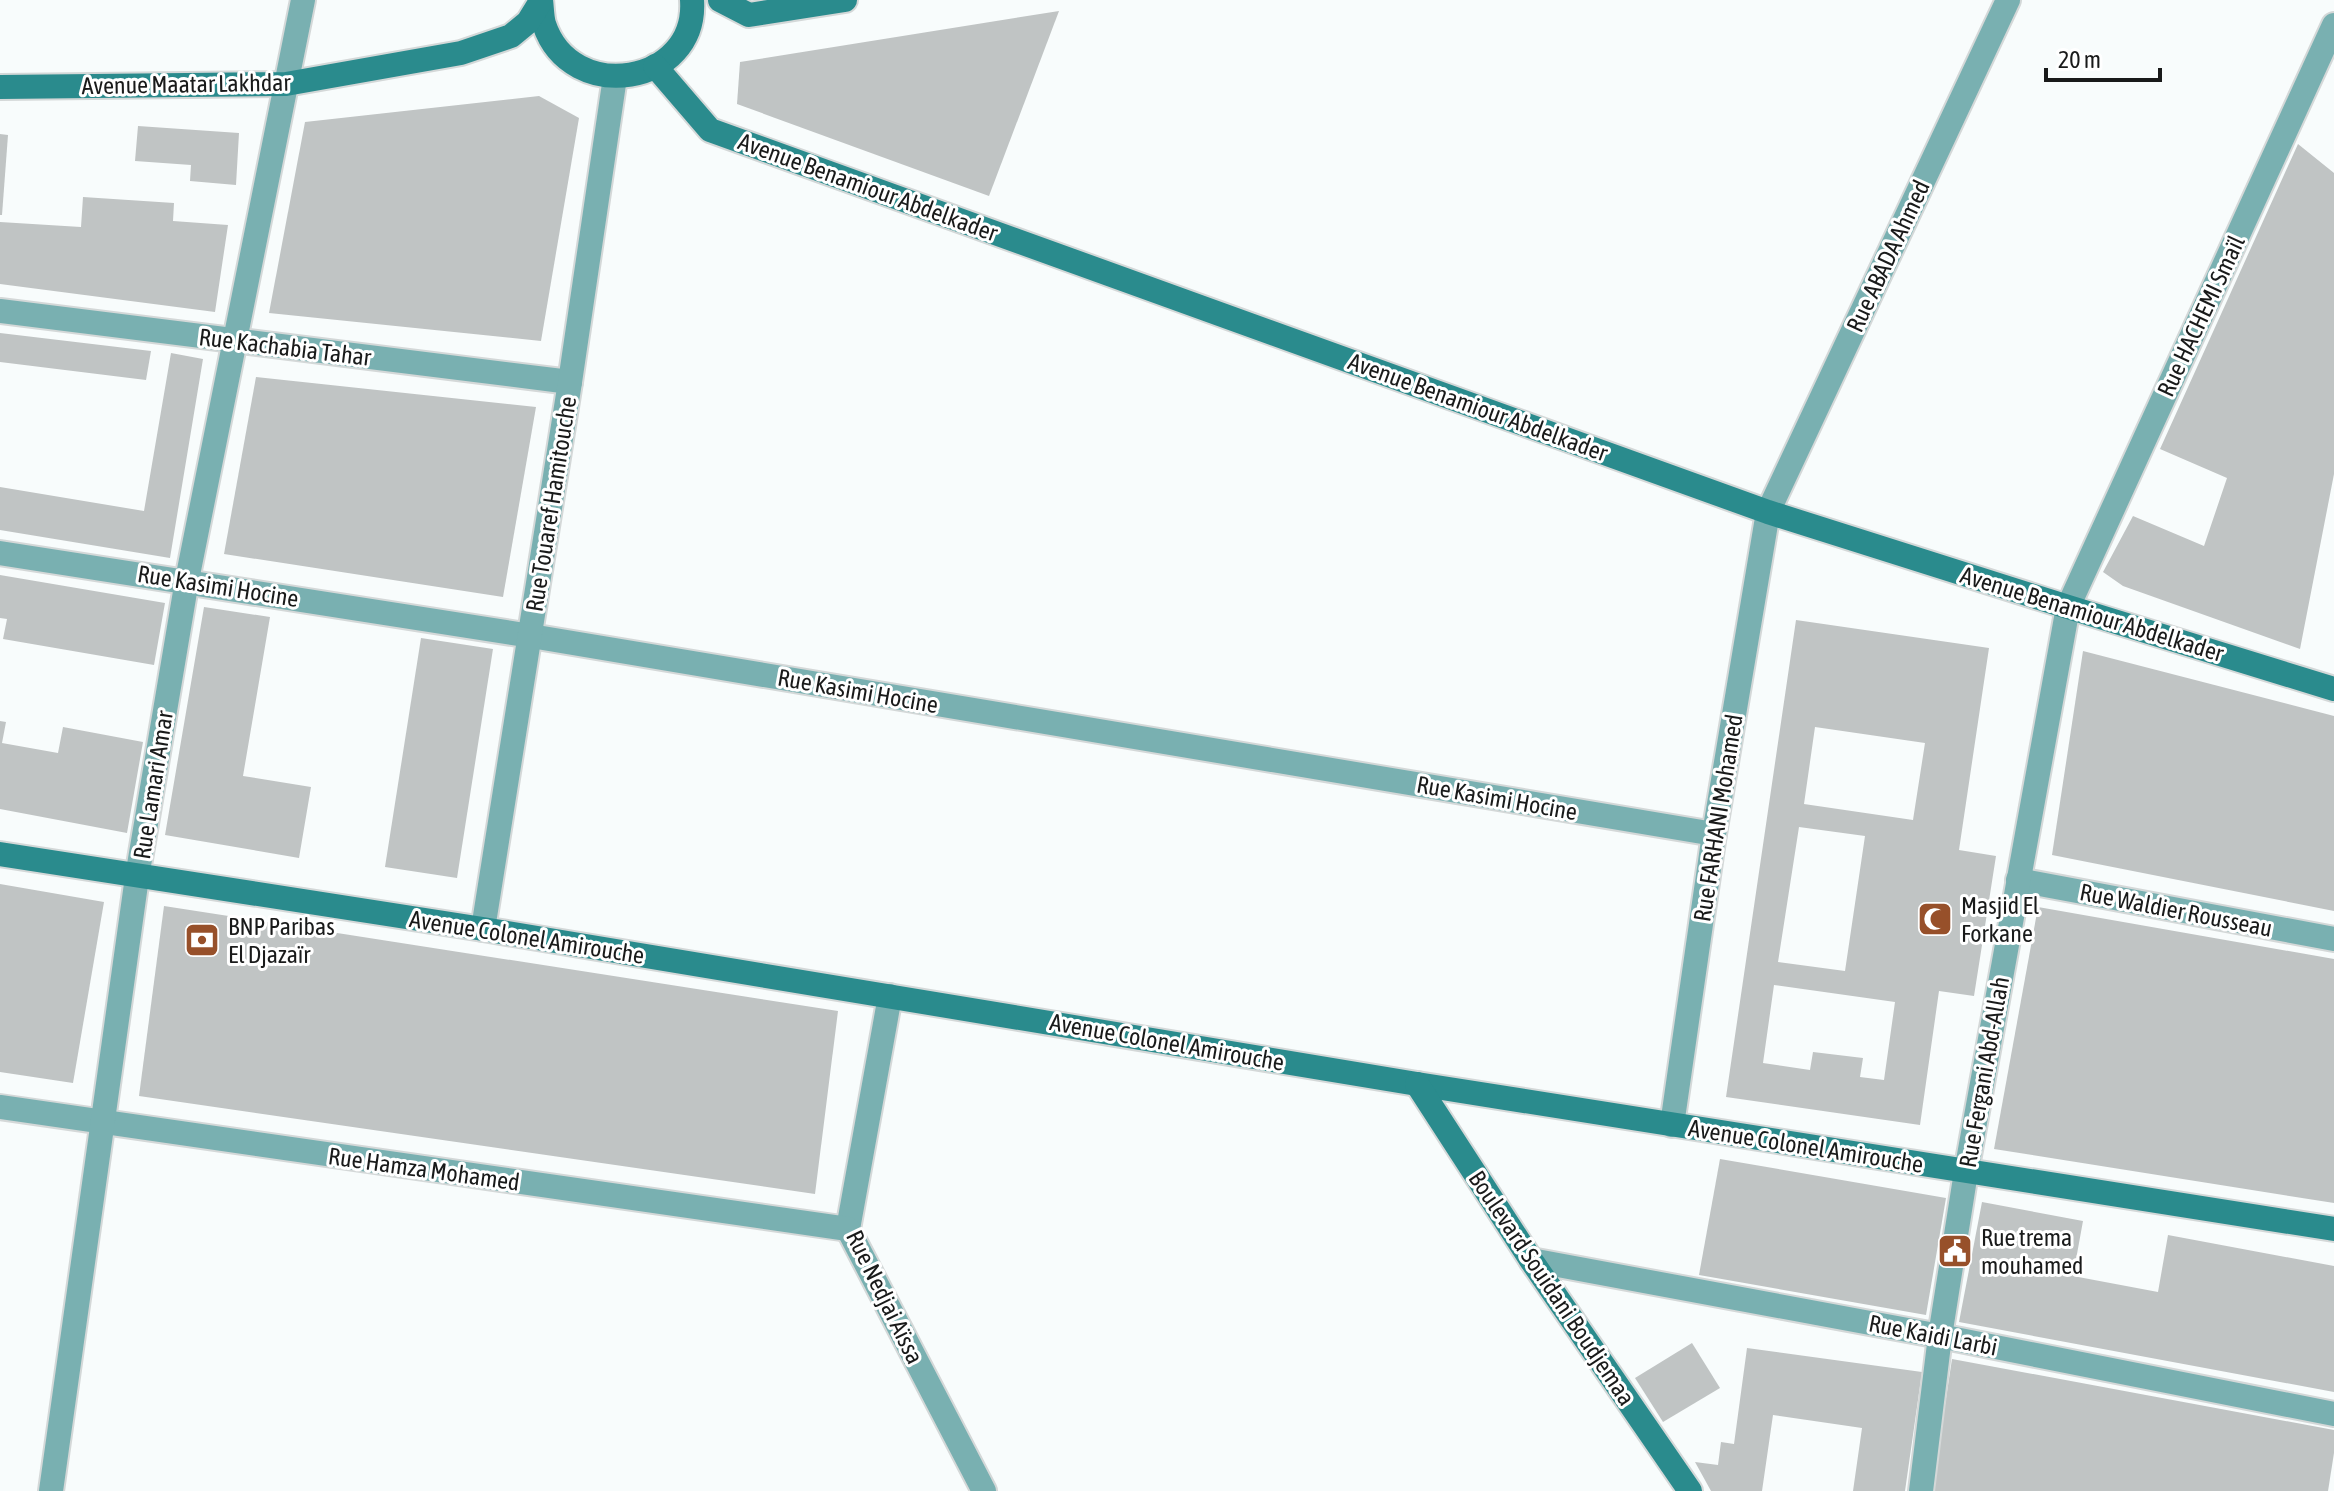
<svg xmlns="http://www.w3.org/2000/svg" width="2334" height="1491" font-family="'Asap Condensed',sans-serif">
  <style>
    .building { fill: #c0c4c4; fill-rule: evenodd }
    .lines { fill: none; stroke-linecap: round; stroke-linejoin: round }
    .street-casing { stroke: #d4d8d8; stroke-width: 28 }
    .secondary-casing { stroke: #d4d8d8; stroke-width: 28 }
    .street { stroke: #79b0b1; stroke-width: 24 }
    .secondary { stroke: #2a8b8d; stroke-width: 24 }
    .labels { text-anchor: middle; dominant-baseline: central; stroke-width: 6; stroke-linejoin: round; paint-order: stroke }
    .street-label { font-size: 24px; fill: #191a1a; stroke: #fff }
    .poi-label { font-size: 24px; fill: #191a1a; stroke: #fff; text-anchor: start }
  </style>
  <rect width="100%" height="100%" fill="#f8fcfc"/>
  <g class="building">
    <polygon points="1059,11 989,196 737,104 740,62"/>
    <polygon points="539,96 579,118 541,341 269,313 305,122"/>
    <polygon points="138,126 239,133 236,185 190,181 191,165 135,161"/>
    <polygon points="0,134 8,135 2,215 0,215"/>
    <polygon points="2298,144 2334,173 2334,474 2300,649 2123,586 2103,572 2133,516 2204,546 2227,478 2160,449"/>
    <polygon points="83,197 174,203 173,221 228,225 215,312 0,284 0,222 81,227"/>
    <polygon points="0,333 151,351 146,380 0,362"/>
    <polygon points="171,353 203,359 170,558 0,530 0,487 144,511"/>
    <polygon points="256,377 536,407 503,597 224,554"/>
    <polygon points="0,575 165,603 154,665 3,639 7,619 0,618"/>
    <polygon points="204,607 270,617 243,776 311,787 299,858 165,835"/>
    <path d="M1796,620L1989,648L1959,850L1996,856L1974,996L1939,991L1920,1125L1726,1097ZM1815,727L1925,743L1913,820L1804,804ZM1799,827L1865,836L1845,971L1778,962ZM1774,985L1895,1002L1884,1080L1860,1077L1863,1058L1813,1052L1810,1070L1763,1063Z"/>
    <polygon points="421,638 493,649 457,878 385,867"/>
    <polygon points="2083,651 2334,716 2334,911 2052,855"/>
    <polygon points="0,721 6,722 2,743 58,753 63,727 143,742 127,833 0,809"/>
    <polygon points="0,884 104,902 73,1083 0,1072"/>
    <polygon points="164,906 838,1011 815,1194 139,1096"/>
    <polygon points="2038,907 2334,959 2334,1203 1994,1149"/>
    <polygon points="1720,1159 1946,1198 1926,1315 1699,1275"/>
    <polygon points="1982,1202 2083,1221 2073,1276 2158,1292 2168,1235 2334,1266 2334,1392 1959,1322"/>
    <polygon points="1692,1343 1720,1388 1663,1422 1635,1378"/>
    <polygon points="1747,1348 1922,1372 1905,1491 1853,1491 1862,1428 1773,1415 1762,1491 1711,1491 1695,1462 1718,1465 1721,1442 1734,1444"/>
    <polygon points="1952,1359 2334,1430 2334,1453 2328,1491 1932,1491"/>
  </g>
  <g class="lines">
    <g class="street-casing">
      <g id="street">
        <polyline points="0,311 570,382"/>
        <polyline points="0,553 531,636 1714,834"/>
        <polyline points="2018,880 2334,939"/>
        <polyline points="483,929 570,382 615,77"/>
        <polyline points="890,996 848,1229 984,1491"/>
        <polyline points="0,1107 848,1229"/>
        <polyline points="1672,1125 1714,834 1768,512 2008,0"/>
        <polyline points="1531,1260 1940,1336 2334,1414"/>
        <polyline points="51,1491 137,877 187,580 303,0"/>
        <polyline points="1921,1491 1940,1336 1966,1172 2068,607 2334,25"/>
      </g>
    </g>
    <g class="secondary-casing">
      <g id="secondary">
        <path d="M541,0C542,8 542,17 544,24C571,106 698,85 692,0"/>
        <polyline points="720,0 749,15 845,0"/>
        <polyline points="655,66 710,130 1768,512 2068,607 2334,689"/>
        <polyline points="0,87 286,84 461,53 511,36 528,22 541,1"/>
        <polyline points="0,854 483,929 1417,1084 2334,1229"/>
        <polyline points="1417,1084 1531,1260 1690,1491"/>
      </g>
    </g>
    <use href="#street" class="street"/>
    <use href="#secondary" class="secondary"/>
  </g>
  <defs>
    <g id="mosque-square" transform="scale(1.8)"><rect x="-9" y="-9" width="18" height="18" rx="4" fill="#97502a" stroke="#fff"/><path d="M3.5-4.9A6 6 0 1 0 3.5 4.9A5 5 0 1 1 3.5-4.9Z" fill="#fff"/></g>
    <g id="bank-square" transform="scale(1.8)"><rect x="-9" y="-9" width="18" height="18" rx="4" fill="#97502a" stroke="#fff"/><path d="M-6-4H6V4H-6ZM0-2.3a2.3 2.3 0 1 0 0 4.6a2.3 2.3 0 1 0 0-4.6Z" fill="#fff"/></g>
    <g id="civic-square" transform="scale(1.8)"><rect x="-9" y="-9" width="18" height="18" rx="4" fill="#97502a" stroke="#fff"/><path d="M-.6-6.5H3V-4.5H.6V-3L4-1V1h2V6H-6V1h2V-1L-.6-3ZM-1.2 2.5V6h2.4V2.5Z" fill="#fff"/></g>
  </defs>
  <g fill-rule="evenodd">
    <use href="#mosque-square" x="1935" y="919"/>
    <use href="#bank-square" x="202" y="940"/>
    <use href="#civic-square" x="1955" y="1251"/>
  </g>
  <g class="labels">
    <g class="street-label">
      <text transform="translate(186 84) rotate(-1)">Avenue Maatar Lakhdar</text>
      <text transform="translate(868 187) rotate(20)">Avenue Benamiour Abdelkader</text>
      <text transform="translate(1888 256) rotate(-65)">Rue ABADA Ahmed</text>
      <text transform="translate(2201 316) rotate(-65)">Rue HACHEMI Smaïl</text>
      <text transform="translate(285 347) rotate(7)">Rue Kachabia Tahar</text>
      <text transform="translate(1478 407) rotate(20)">Avenue Benamiour Abdelkader</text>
      <text transform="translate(551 504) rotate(-81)">Rue Touaref Hamitouche</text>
      <text transform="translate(218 586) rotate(9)">Rue Kasimi Hocine</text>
      <text transform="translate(2092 614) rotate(17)">Avenue Benamiour Abdelkader</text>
      <text transform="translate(858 691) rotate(10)">Rue Kasimi Hocine</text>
      <text transform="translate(153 785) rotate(-81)">Rue Lamari Amar</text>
      <text transform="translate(1497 798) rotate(10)">Rue Kasimi Hocine</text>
      <text transform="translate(1718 818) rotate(-81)">Rue FARHANI Mohamed</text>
      <text transform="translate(2176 910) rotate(11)">Rue Waldier Rousseau</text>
      <text transform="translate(527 937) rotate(9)">Avenue Colonel Amirouche</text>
      <text transform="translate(1167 1042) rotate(10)">Avenue Colonel Amirouche</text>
      <text transform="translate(1984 1072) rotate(-80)">Rue Fergani Abd-Allah</text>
      <text transform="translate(1806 1146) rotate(9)">Avenue Colonel Amirouche</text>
      <text transform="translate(424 1169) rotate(8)">Rue Hamza Mohamed</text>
      <text transform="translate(1552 1288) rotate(56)">Boulevard Souidani Boudjemaa</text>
      <text transform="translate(885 1297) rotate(64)">Rue Nedjai Aïssa</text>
      <text transform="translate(1933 1335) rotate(11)">Rue Kaidi Larbi</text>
    </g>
    <g class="poi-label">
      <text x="1961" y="905">Masjid El<tspan x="1961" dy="28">Forkane</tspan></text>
      <text x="228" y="926">BNP Paribas<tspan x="228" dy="28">El Djazaïr</tspan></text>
      <text x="1981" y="1237">Rue trema<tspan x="1981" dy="28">mouhamed</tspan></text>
    </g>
  </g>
  <path d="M2046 68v12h114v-12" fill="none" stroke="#191a1a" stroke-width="4"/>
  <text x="2058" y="68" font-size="24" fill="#191a1a" stroke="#ffffff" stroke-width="6" paint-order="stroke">20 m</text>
</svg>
